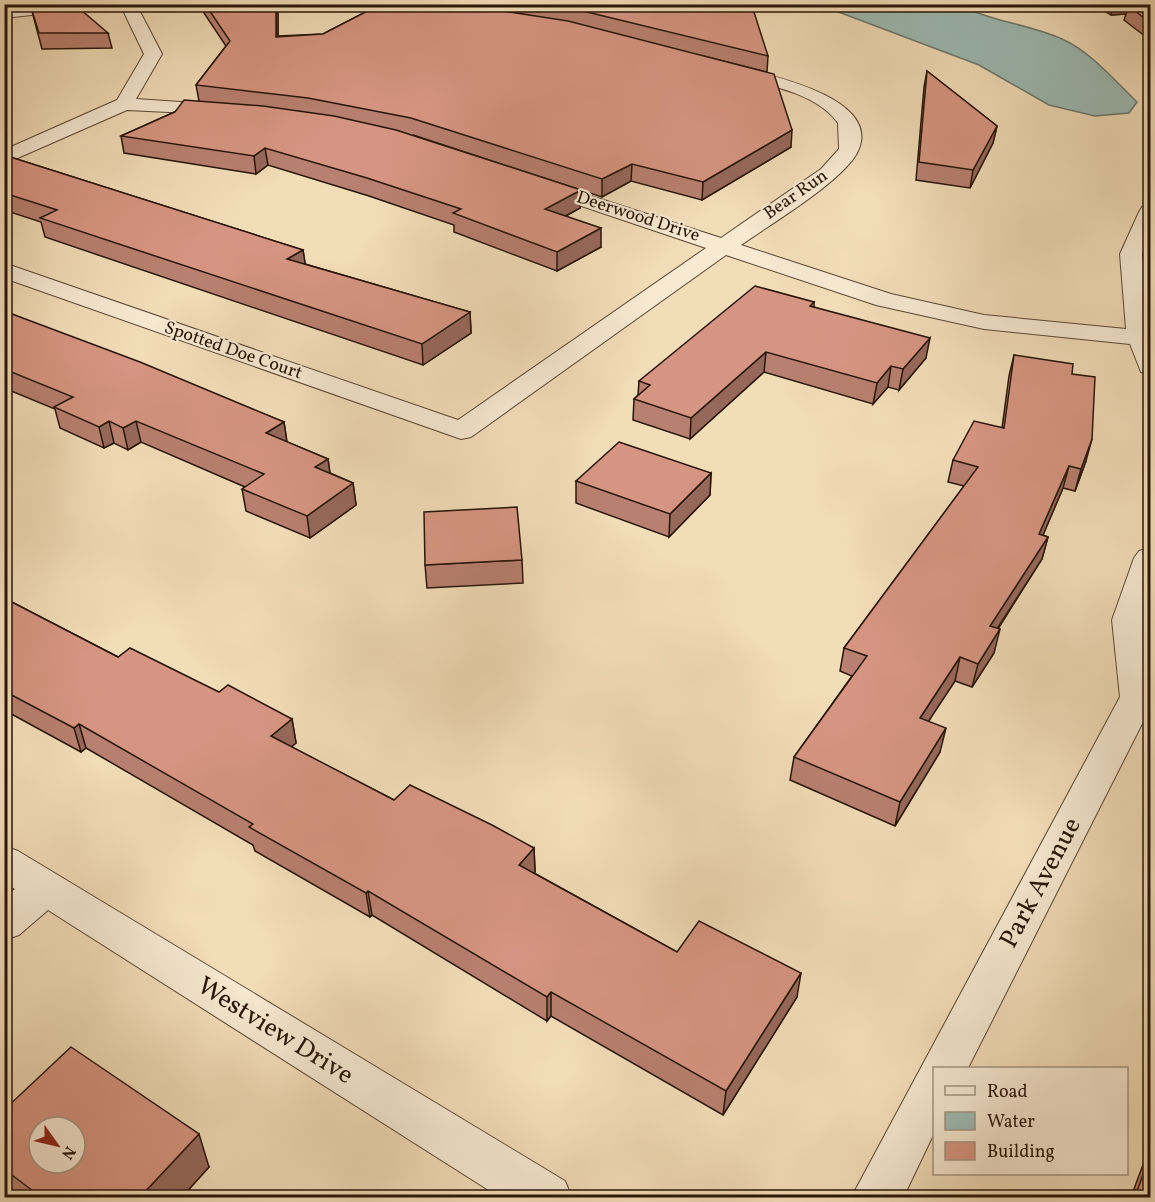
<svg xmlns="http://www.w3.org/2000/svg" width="1155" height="1202" font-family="Vollkorn,serif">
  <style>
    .water { fill: #9cbbb4; stroke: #6e796f; stroke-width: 1.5 }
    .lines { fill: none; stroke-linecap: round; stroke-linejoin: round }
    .minor-casing { stroke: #5a4734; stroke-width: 2 }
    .minor { fill: #f7e9d2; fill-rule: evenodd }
    .wall { fill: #b88070; stroke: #281508; stroke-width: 1.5; fill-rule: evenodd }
    .shaded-wall { fill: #96685b; stroke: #281508; stroke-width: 1.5 }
    .building { fill: #d69582; stroke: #281508; stroke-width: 1.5; fill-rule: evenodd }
    .labels { text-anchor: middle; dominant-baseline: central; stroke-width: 4.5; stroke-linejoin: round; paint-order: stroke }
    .far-street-label { font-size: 18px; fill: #281508; stroke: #f7e9d2 }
    .near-street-label { font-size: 26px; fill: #281508; stroke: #f7e9d2 }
  </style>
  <rect width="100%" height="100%" fill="#f2ddb9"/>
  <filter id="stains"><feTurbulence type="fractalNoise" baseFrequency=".00333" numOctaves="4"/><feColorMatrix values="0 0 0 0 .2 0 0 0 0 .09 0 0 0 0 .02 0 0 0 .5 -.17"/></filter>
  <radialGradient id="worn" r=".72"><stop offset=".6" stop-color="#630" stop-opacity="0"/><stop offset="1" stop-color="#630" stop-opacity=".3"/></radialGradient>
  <path class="water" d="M820,5H960C992,22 1029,24 1062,39C1091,52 1113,79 1137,102L1129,113L1095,116L1049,105L979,65Z"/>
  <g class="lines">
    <g class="minor-casing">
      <g id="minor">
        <polygon points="38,4 93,4 86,9 4,18 4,8"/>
        <polygon points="120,4 136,4 162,54 136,99 224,105 233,111 231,115 127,110 4,164 4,150 117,100 144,54"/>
        <path d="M733,66C765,74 883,97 858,151C845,180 769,225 741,245L891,294L984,315L1126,329L1120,254L1139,212L1142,207L1150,206V236L1142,254L1150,320V374L1141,372L1130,344L984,329L876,305L726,255L471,437L461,439L4,278V263L458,420L706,248L531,189L528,185L531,181H545L721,238L821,169L839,149L838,123C815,91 762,84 727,75L724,71L727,67Z"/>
        <polygon points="1150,548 1150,605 1146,620 1150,656 1150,708 968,1068 934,1068 934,1133 903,1198 851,1198 1120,697 1112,620 1134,558 1139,551"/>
        <polygon points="4,846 18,851 565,1181 572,1198 501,1198 48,910 19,935 4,940 4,898 15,889 4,883"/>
      </g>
    </g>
    <use href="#minor" class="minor"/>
  </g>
  <g class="wall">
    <polygon points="30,4 108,33 112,48 42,49"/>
    <path d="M198,4H278V36L323,34L381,4H723L768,56L767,72L704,56L791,147L702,200L631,181L602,197L413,135L581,190L580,208L566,216L601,247L557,271L454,232V225L369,196L268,165L256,174L124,153L121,136L199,101L196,85L226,46ZM468,6L482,7L549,19Z"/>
    <polygon points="1082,4 1150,4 1150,40 1124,20 1126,14 1111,15 1099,8 1092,9"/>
    <polygon points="927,71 997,126 993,143 970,188 916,180 924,87"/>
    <polygon points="4,155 303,250 305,264 470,312 471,333 423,365 45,237 41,222 4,210"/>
    <polygon points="814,302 814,307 926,358 899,390 888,387 873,404 764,372 690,439 633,420 634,399 638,395 639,381"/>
    <polygon points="4,311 284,422 287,442 328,459 330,473 353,483 356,505 310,538 246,511 242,489 245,487 141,442 128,450 114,443 104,448 60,428 55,409 4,388"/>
    <polygon points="1014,355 1072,374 1086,461 1075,491 1063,488 1043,535 1048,537 1042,559 998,629 994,653 972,687 955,681 928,721 940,752 895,826 790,780 794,757 852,676 840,671 844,648 964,486 948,482 953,460 1002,428 1009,376"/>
    <polygon points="711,473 710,495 669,537 576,503 576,481"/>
    <polygon points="522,560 523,583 427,588 425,565"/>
    <polygon points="4,598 118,657 219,692 292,719 296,743 291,747 394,800 534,848 535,872 534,873 677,952 797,997 723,1115 551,1016 547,1021 372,915 370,917 255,851 253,845 86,748 81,752 4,710"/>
    <polygon points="4,1110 209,1167 182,1197 15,1197 4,1189"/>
    <polygon points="1150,1148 1150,1197 1131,1197 1144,1162"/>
  </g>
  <g class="shaded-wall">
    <polygon points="276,4 278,4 278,52 276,37"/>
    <polygon points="1093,4 1100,4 1099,8 1092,9"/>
    <polygon points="1114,4 1131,4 1128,5 1126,14 1111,15"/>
    <polygon points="997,126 993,143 970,188 973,170"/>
    <polygon points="792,130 791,147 702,200 703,182"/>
    <polygon points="265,148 268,165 256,174 254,156"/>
    <polygon points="632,164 631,181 602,197 602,179"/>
    <polygon points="581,190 580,208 545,227 545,209"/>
    <polygon points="601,228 601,247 557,271 557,252"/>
    <polygon points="303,250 306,269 287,259"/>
    <polygon points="470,312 471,333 423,365 422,344"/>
    <polygon points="930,338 926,358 899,390 903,369"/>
    <polygon points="766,352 764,372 690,439 691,418"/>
    <polygon points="891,366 888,387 873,404 877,383"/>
    <polygon points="109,421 114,443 104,448 99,427"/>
    <polygon points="136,421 141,442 128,450 123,428"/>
    <polygon points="284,422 287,443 266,433"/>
    <polygon points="1092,439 1086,461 1075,491 1081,469"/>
    <polygon points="328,459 331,481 315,467"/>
    <polygon points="1069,466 1063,488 1034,556 1039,534"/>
    <polygon points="711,473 710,495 669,537 670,514"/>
    <polygon points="353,483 356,505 310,538 307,516"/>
    <polygon points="1048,537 1042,559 984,649 990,626"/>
    <polygon points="1000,629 994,653 972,687 978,664"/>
    <polygon points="960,657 955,681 915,742 920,718"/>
    <polygon points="292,719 296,743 276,760 271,736"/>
    <polygon points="79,724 86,748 81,752 74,728"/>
    <polygon points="946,728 940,752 895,826 900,802"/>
    <polygon points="534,848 535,872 520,889 519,865"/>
    <polygon points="368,891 372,915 370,917 366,893"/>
    <polygon points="801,973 797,997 723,1115 726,1091"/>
    <polygon points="551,992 551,1016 547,1021 547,997"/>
    <polygon points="199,1134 209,1167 182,1197 140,1197"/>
  </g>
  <g class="building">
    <polygon points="30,4 74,4 108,33 39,33"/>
    <polygon points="205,4 276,4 276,37 323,34 381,4 459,4 568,21 774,74 792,130 703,182 632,164 602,179 411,118 308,98 196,85 230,41"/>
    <polygon points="554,4 723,4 754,12 768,56"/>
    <polygon points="1128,4 1150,4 1150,23 1128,5"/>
    <polygon points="927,71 997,126 973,170 919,162"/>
    <polygon points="184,100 263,106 334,116 396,130 581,190 545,209 601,228 557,252 453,213 461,209 367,178 265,148 254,156 121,136 175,112"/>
    <polygon points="4,155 303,250 287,259 470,312 422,344 40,218 57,210 4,193"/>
    <polygon points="755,286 814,302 810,306 930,338 903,369 891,366 877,383 766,352 691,418 634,399 650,385 639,381"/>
    <polygon points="4,311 140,362 284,422 266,433 328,459 315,467 353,483 307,516 242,489 264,474 136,421 123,428 109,421 99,427 54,407 73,397 4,369"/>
    <polygon points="1014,355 1073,364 1072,374 1095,377 1092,439 1081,469 1069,466 1039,534 1048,537 990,626 1000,629 978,664 960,657 920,718 946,728 900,802 794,757 867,656 844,648 978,467 953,460 974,421 1004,428"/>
    <polygon points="619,442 711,473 670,514 576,481"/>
    <polygon points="517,507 522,560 425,565 424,512"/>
    <polygon points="4,598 118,657 130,648 219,692 228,685 292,719 271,736 394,800 410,785 492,825 534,848 519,865 677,952 699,921 801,973 726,1091 551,992 547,997 368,891 366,893 249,827 253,824 79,724 74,728 4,691"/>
    <path d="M71,1047L199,1134L140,1197H41L4,1169V1110ZM39,1127H75V1163H39Z"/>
    <polygon points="1150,1155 1150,1197 1135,1197"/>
  </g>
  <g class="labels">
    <g class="far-street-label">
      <text transform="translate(796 195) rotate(-35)">Bear Run</text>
      <text transform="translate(638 217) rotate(18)">Deerwood Drive</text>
      <text transform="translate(233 351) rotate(19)">Spotted Doe Court</text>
    </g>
    <g class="near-street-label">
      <text transform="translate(1041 883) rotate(-62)">Park Avenue</text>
      <text transform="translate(275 1031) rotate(32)">Westview Drive</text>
    </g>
  </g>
  <rect width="1155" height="1202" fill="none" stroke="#f2ddb9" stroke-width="24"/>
  <rect x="6" y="6" width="1143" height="1190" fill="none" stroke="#281508" stroke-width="3"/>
  <rect x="12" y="12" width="1131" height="1178" fill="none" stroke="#281508" stroke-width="1.5"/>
  <rect x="933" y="1067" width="195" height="108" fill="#f7e9d2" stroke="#a49481" stroke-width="1.5"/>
  <rect x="945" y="1086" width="30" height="9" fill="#f7e9d2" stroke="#a49481" stroke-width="1.5"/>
  <text x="987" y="1097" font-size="18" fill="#281508">Road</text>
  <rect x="945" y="1112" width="30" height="18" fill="#9cbbb4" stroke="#a49481" stroke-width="1.5"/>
  <text x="987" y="1127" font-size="18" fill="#281508">Water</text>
  <rect x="945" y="1142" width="30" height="18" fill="#d69582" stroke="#a49481" stroke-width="1.5"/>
  <text x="987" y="1157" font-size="18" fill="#281508">Building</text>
  <g transform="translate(57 1145) rotate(124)"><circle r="28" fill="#f7e9d2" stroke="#a49481" stroke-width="1.5"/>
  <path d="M0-4.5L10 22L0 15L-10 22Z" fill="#8f2418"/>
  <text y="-9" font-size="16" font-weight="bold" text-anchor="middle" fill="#281508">N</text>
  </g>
  <rect width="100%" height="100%" filter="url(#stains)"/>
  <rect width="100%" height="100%" fill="url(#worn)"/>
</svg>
